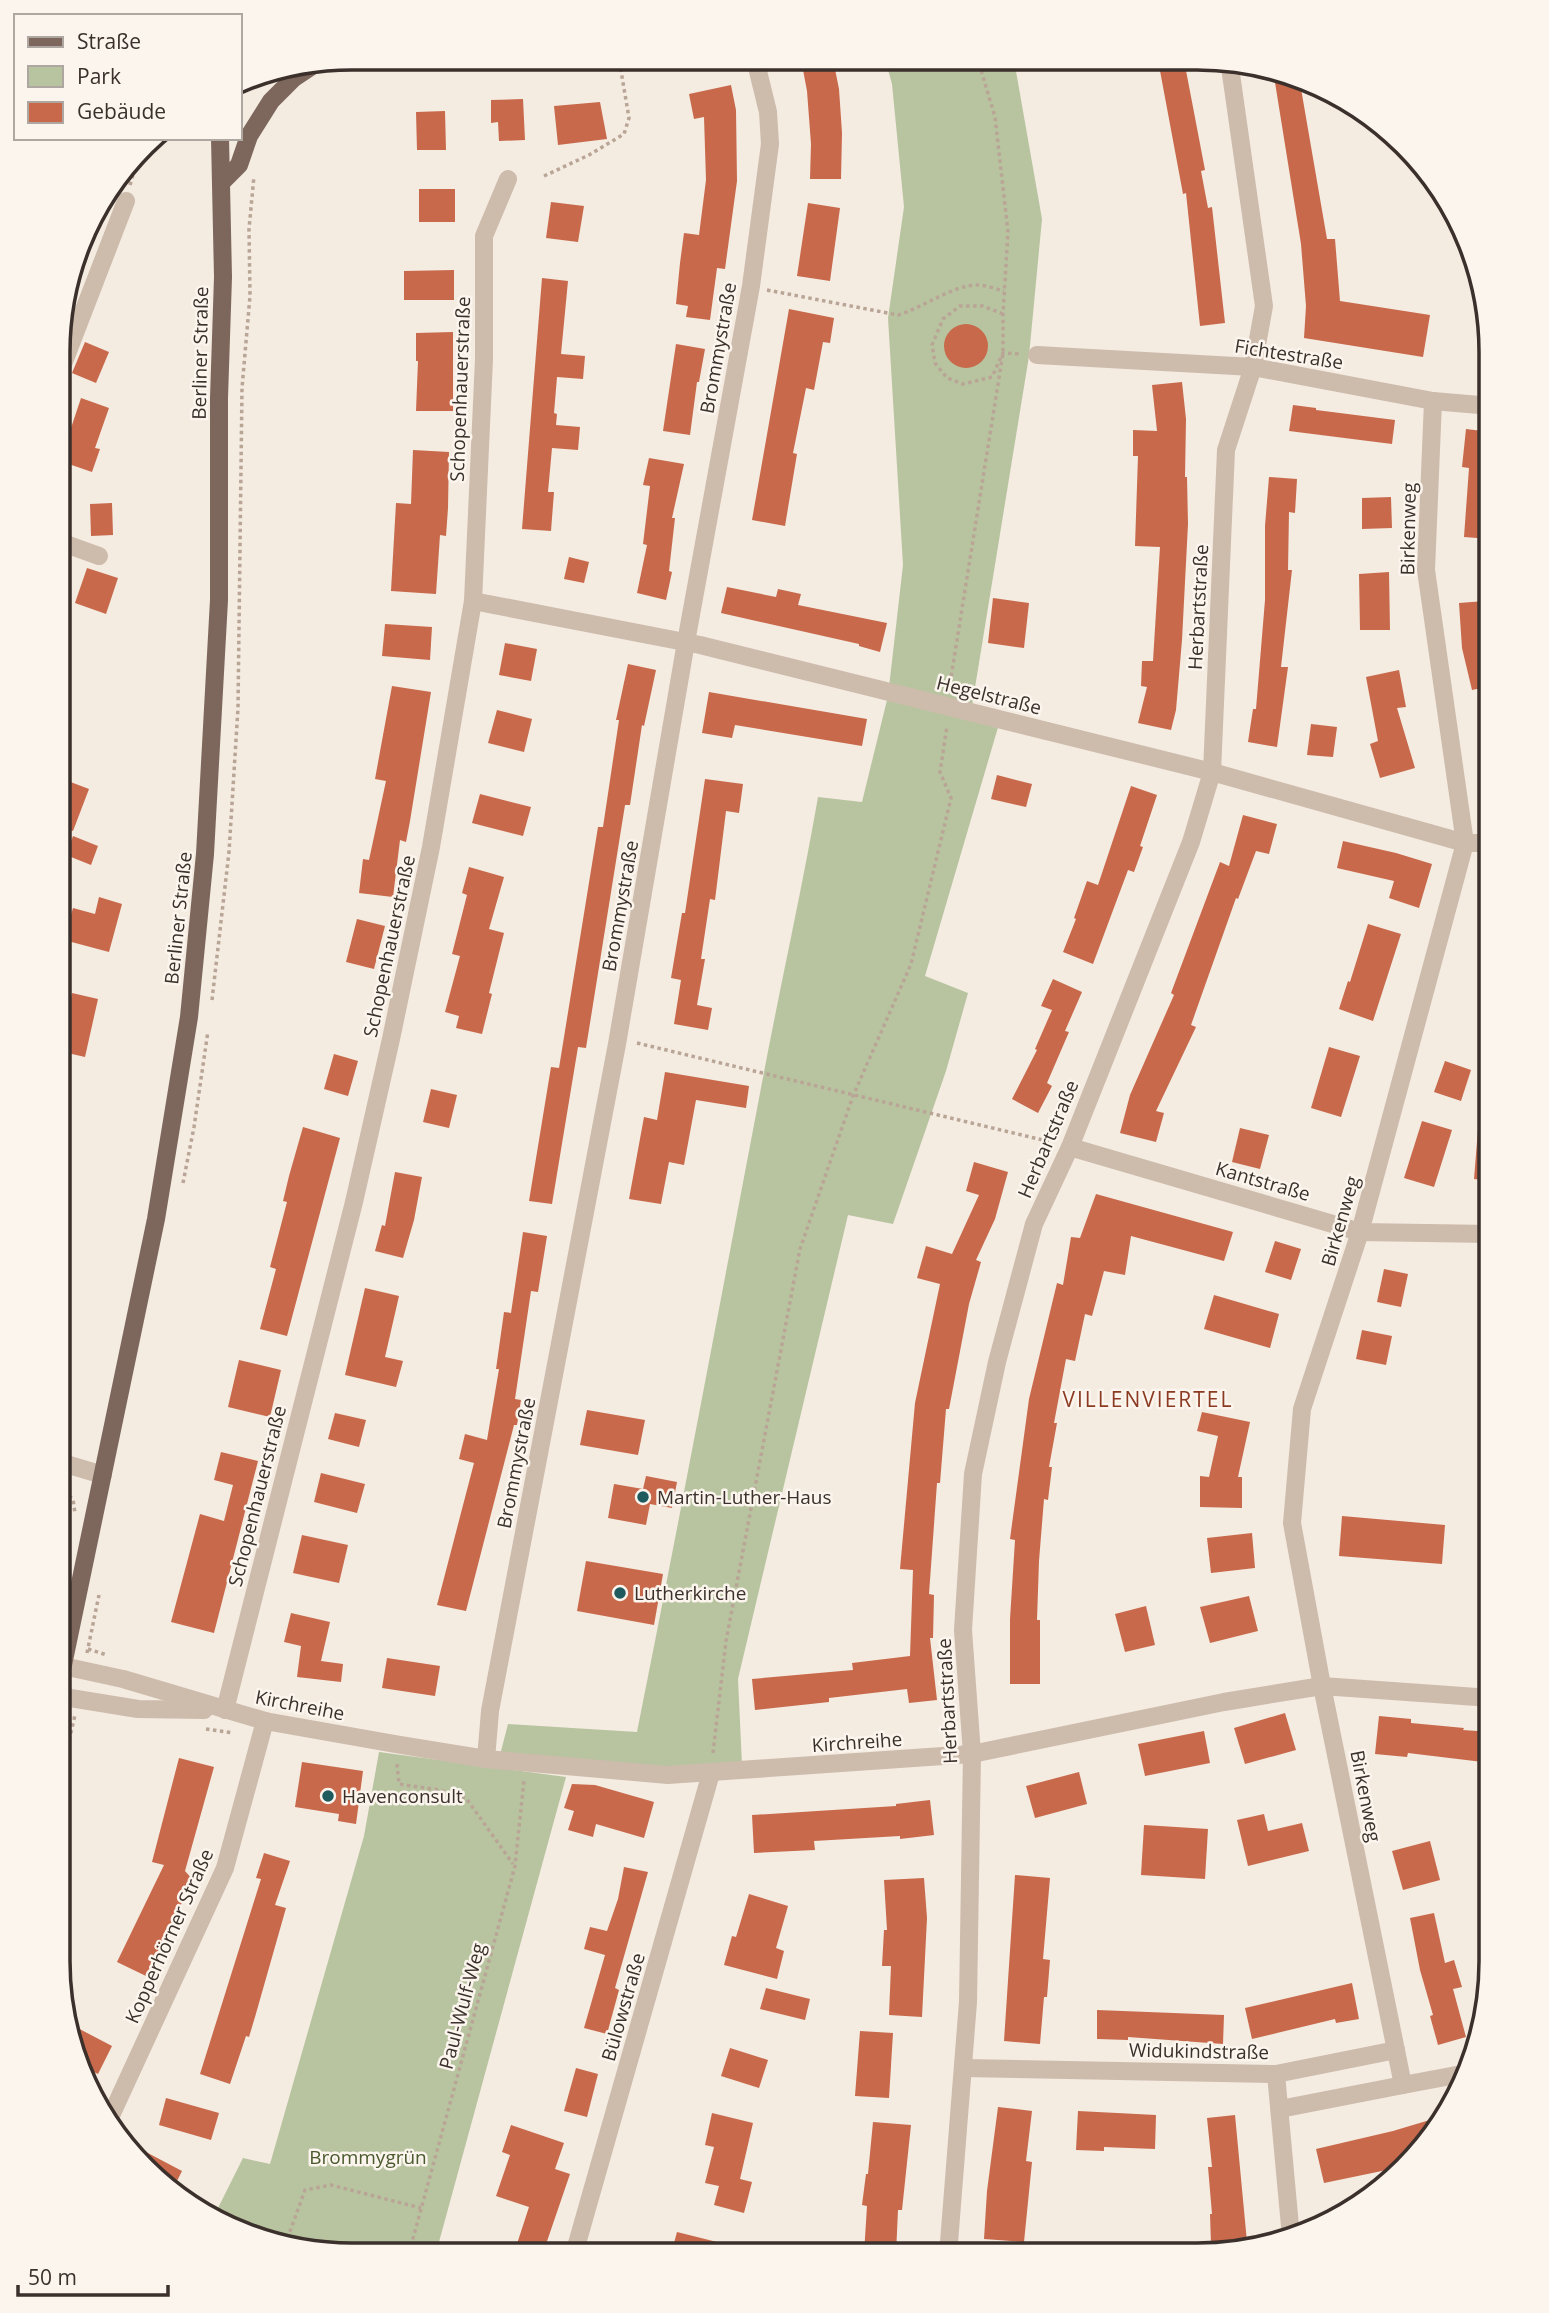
<svg xmlns="http://www.w3.org/2000/svg" width="1549" height="2313" font-family="'Open Sans',sans-serif">
  <style>
    .green { fill: #b8c4a0 }
    .building { fill: #c8694b }
    .lines { fill: none; stroke-linecap: round; stroke-linejoin: round }
    .path { stroke: #b9a596; stroke-width: 3.5; stroke-dasharray: 3.5 3.5; stroke-linecap: butt }
    .minor { stroke: #cdbbac; stroke-width: 18 }
    .major { stroke: #7d675c; stroke-width: 18 }
    .poi-dot { fill: #1f5a5e; stroke: #fbf5ee; stroke-width: 2.5 }
    .labels { text-anchor: middle; dominant-baseline: central; stroke-width: 5; stroke-linejoin: round; paint-order: stroke }
    .street-label { font-size: 19px; fill: #3b302b; stroke: #fbf5ee }
    .poi-label { font-size: 19px; fill: #3b302b; stroke: #fbf5ee; text-anchor: start }
    .park-label { font-size: 19px; fill: #4a5a2e; stroke: #fbf5ee }
    .neighbourhood-label { font-size: 21px; letter-spacing: 2px; fill: #8c3b22; stroke: #fbf5ee }
    .rim { fill: none; stroke: #3b302b; stroke-width: 3.5 }
  </style>
  <rect width="100%" height="100%" fill="#f4ebe1"/>
  <g class="green">
    <path d="M885,59L1014,60L1042,219L1029,356L971,712L999,724L925,976L968,993L946,1071L893,1224L848,1215L738,1679L742,1765L667,1767L500,1755L508,1724L637,1732C680,1517 720,1303 761,1088C779,991 801,895 818,797L862,802L888,696L903,565L888,318L904,207L892,84Z"/>
    <polygon points="379,1752 566,1777 436,2253 314,2253 240,2233 213,2218 243,2158 270,2164 364,1836"/>
  </g>
  <g class="building">
    <polygon points="801,59 833,59 839,89 842,133 841,179 810,179 811,144 807,91"/>
    <polygon points="1158,60 1184,60 1205,170 1201,171 1208,208 1212,207 1225,323 1200,326 1186,193 1183,194"/>
    <polygon points="1273,70 1299,77 1327,239 1335,239 1340,301 1430,315 1423,357 1304,338 1306,306 1301,244"/>
    <polygon points="731,85 736,110 737,181 725,269 717,268 710,320 686,317 688,306 676,304 680,263 684,233 699,235 706,180 704,117 694,119 689,94"/>
    <polygon points="523,99 525,140 499,141 498,122 491,123 491,100"/>
    <polygon points="600,102 607,139 558,145 554,106"/>
    <polygon points="445,111 446,150 417,150 416,112"/>
    <rect x="419" y="189" width="36" height="33"/>
    <polygon points="551,202 584,206 578,242 546,238"/>
    <polygon points="808,203 840,208 830,281 797,276"/>
    <polygon points="454,270 454,300 404,300 404,271"/>
    <polygon points="542,278 568,281 561,354 585,356 583,379 557,377 554,413 557,414 556,425 580,427 578,450 552,448 548,492 554,492 551,531 522,529"/>
    <polygon points="789,309 834,318 830,343 823,342 814,390 806,388 793,453 797,454 785,526 752,520"/>
    <circle cx="966" cy="346" r="22"/>
    <polygon points="453,332 453,411 416,411 418,361 416,361 416,333"/>
    <polygon points="85,342 109,352 96,383 72,373"/>
    <polygon points="676,344 705,349 699,382 697,382 690,435 663,431"/>
    <polygon points="1182,382 1186,419 1185,477 1187,477 1188,524 1182,640 1176,710 1171,730 1138,723 1147,687 1141,686 1142,661 1153,661 1160,547 1135,546 1138,456 1133,456 1133,430 1157,431 1152,385"/>
    <polygon points="81,398 109,408 95,448 100,449 92,472 60,461"/>
    <polygon points="1293,405 1316,408 1316,410 1395,420 1392,444 1289,431"/>
    <polygon points="1466,429 1491,432 1490,539 1464,537 1469,468 1462,467"/>
    <polygon points="413,450 449,452 448,508 446,536 440,535 436,594 391,591 396,503 411,504"/>
    <polygon points="649,458 684,464 672,518 675,518 669,571 672,572 666,600 637,593 647,545 643,544 650,486 643,485"/>
    <polygon points="1269,477 1297,479 1295,513 1289,512 1288,570 1292,570 1281,667 1288,667 1277,747 1248,742 1253,709 1256,709 1265,600 1265,526"/>
    <polygon points="1391,497 1392,528 1362,529 1362,498"/>
    <polygon points="112,503 113,535 91,536 90,504"/>
    <polygon points="569,557 589,562 584,583 564,579"/>
    <polygon points="87,568 118,578 106,614 75,603"/>
    <polygon points="1389,572 1390,630 1360,630 1359,574"/>
    <polygon points="727,587 776,597 778,589 801,594 798,605 887,623 880,652 859,646 859,644 721,613"/>
    <polygon points="993,598 1029,603 1024,648 988,643"/>
    <polygon points="1485,601 1489,657 1491,656 1491,686 1472,690 1462,648 1459,603"/>
    <polygon points="385,624 432,627 430,660 382,656"/>
    <polygon points="505,643 537,649 531,681 499,675"/>
    <polygon points="628,664 656,670 644,726 642,725 630,805 625,805 586,1048 578,1047 552,1204 529,1201 551,1067 559,1068 598,827 603,827 619,720 616,720"/>
    <polygon points="1399,670 1406,707 1397,708 1415,768 1380,778 1370,744 1378,741 1366,677"/>
    <polygon points="392,686 431,692 410,821 406,842 400,840 393,897 359,893 363,859 369,860 386,781 375,779"/>
    <polygon points="709,692 867,719 862,746 735,725 732,738 702,733"/>
    <polygon points="497,710 532,719 524,752 488,743"/>
    <polygon points="1311,724 1337,727 1333,757 1307,755"/>
    <polygon points="997,775 1032,784 1026,807 991,799"/>
    <polygon points="60,778 89,789 73,831 60,826"/>
    <polygon points="705,779 743,784 739,813 726,811 715,900 710,899 701,959 705,959 697,1005 712,1008 708,1030 674,1024 681,980 671,978 682,913 685,913"/>
    <polygon points="1131,786 1157,795 1140,846 1143,847 1134,872 1128,870 1093,964 1063,952 1076,919 1074,918 1087,881 1098,885"/>
    <polygon points="480,794 531,807 523,836 472,823"/>
    <polygon points="1243,815 1277,824 1269,854 1256,851 1238,899 1236,898 1191,1025 1196,1027 1156,1111 1164,1113 1156,1142 1120,1133 1130,1095 1174,995 1171,993 1220,862 1229,866"/>
    <polygon points="73,836 98,846 91,865 66,855"/>
    <polygon points="1343,841 1396,853 1432,864 1419,908 1389,898 1394,881 1337,868"/>
    <polygon points="469,867 504,877 489,929 504,933 489,993 492,994 482,1034 456,1028 459,1016 445,1012 460,956 452,954 467,895 462,893"/>
    <polygon points="99,897 122,904 109,952 64,940 73,908 95,914"/>
    <polygon points="357,919 385,926 374,969 346,962"/>
    <polygon points="1368,924 1401,934 1373,1021 1339,1009 1348,981 1350,982"/>
    <polygon points="1053,979 1082,992 1065,1031 1069,1032 1047,1083 1052,1086 1038,1113 1012,1099 1037,1050 1035,1049 1052,1010 1041,1006"/>
    <polygon points="72,993 98,999 85,1057 59,1051 59,1019 66,1020"/>
    <polygon points="1329,1047 1360,1056 1341,1117 1311,1108"/>
    <polygon points="334,1054 358,1061 348,1096 324,1089"/>
    <polygon points="1445,1061 1471,1070 1461,1101 1434,1092"/>
    <polygon points="665,1072 749,1086 746,1108 696,1100 684,1165 669,1162 661,1204 629,1199 644,1117 657,1120"/>
    <polygon points="431,1089 457,1095 449,1128 423,1122"/>
    <polygon points="1479,1117 1491,1117 1491,1181 1474,1179"/>
    <polygon points="1422,1121 1452,1130 1434,1187 1404,1178"/>
    <polygon points="303,1127 340,1138 287,1336 260,1329 276,1269 270,1267 287,1202 283,1201 289,1176"/>
    <polygon points="1240,1128 1269,1135 1260,1169 1232,1162"/>
    <polygon points="974,1162 1008,1172 995,1219 976,1260 981,1262 969,1304 949,1409 946,1409 940,1483 937,1483 929,1594 934,1595 933,1638 930,1638 937,1700 909,1703 907,1689 829,1698 829,1702 755,1710 752,1679 853,1670 852,1663 910,1656 913,1570 900,1569 915,1403 940,1284 917,1278 926,1246 952,1254 979,1195 966,1191"/>
    <polygon points="395,1172 422,1177 414,1220 403,1258 375,1251 382,1225 385,1226"/>
    <polygon points="1096,1194 1233,1232 1224,1261 1131,1236 1125,1275 1104,1271 1092,1316 1085,1314 1075,1361 1066,1359 1054,1423 1057,1423 1049,1467 1052,1467 1048,1500 1044,1499 1039,1561 1037,1620 1040,1620 1040,1684 1010,1684 1010,1619 1015,1540 1010,1539 1029,1399 1057,1283 1063,1285 1071,1237 1080,1238"/>
    <polygon points="523,1232 547,1236 538,1292 531,1291 515,1399 521,1400 517,1425 514,1425 466,1611 437,1605 474,1463 459,1459 465,1434 487,1440 499,1369 496,1369 504,1312 511,1313"/>
    <polygon points="1275,1241 1301,1249 1291,1280 1265,1272"/>
    <polygon points="1384,1269 1408,1274 1401,1307 1377,1302"/>
    <polygon points="365,1288 399,1296 385,1357 403,1361 396,1387 345,1375"/>
    <polygon points="1214,1295 1279,1314 1270,1348 1204,1329"/>
    <polygon points="1362,1330 1392,1336 1386,1365 1356,1359"/>
    <polygon points="239,1360 281,1370 270,1417 228,1407"/>
    <polygon points="587,1410 645,1420 638,1455 580,1445"/>
    <polygon points="1202,1412 1250,1422 1238,1477 1242,1477 1242,1508 1200,1507 1200,1476 1209,1477 1218,1436 1197,1431"/>
    <polygon points="335,1413 366,1420 359,1447 328,1439"/>
    <polygon points="221,1452 258,1461 214,1633 171,1622 200,1514 224,1521 233,1485 214,1480"/>
    <polygon points="321,1473 365,1484 357,1513 314,1502"/>
    <polygon points="646,1476 677,1482 672,1508 650,1504 646,1525 608,1518 614,1484 643,1489"/>
    <polygon points="1342,1516 1445,1525 1442,1564 1339,1556"/>
    <polygon points="1252,1533 1255,1568 1211,1573 1207,1538"/>
    <polygon points="302,1535 348,1545 339,1583 293,1573"/>
    <polygon points="586,1561 663,1574 654,1625 577,1611"/>
    <polygon points="1249,1596 1258,1631 1210,1643 1200,1607"/>
    <polygon points="1146,1606 1155,1645 1125,1652 1115,1614"/>
    <polygon points="291,1613 330,1622 321,1661 343,1664 341,1682 297,1677 301,1646 284,1642"/>
    <polygon points="387,1658 440,1666 435,1696 382,1688"/>
    <polygon points="1285,1713 1296,1750 1245,1764 1234,1728"/>
    <polygon points="1379,1716 1411,1719 1411,1723 1464,1728 1463,1730 1491,1732 1491,1763 1408,1753 1407,1757 1375,1754"/>
    <polygon points="1204,1731 1210,1763 1145,1776 1138,1744"/>
    <polygon points="179,1758 214,1767 185,1871 193,1880 146,1976 117,1962 164,1865 152,1862"/>
    <polygon points="302,1762 363,1771 356,1824 338,1821 339,1814 295,1807"/>
    <polygon points="1079,1772 1087,1804 1035,1818 1026,1786"/>
    <polygon points="572,1784 595,1785 654,1802 644,1838 596,1824 593,1837 568,1830 574,1811 564,1808"/>
    <polygon points="930,1800 934,1835 900,1839 900,1836 814,1841 815,1850 754,1853 752,1815 896,1806 896,1804"/>
    <polygon points="1264,1814 1268,1831 1302,1823 1309,1851 1248,1866 1237,1820"/>
    <polygon points="1144,1825 1208,1829 1205,1879 1141,1875"/>
    <polygon points="1430,1841 1440,1880 1403,1890 1392,1851"/>
    <polygon points="264,1853 290,1861 275,1905 286,1908 255,2017 249,2037 246,2036 230,2084 200,2074 261,1879 256,1878"/>
    <polygon points="624,1867 648,1872 615,1988 619,1990 607,2034 584,2028 605,1955 584,1949 590,1927 607,1931 618,1899"/>
    <polygon points="1015,1875 1050,1878 1043,1959 1050,1960 1047,1997 1044,1997 1040,2044 1004,2041"/>
    <polygon points="924,1878 927,1918 922,2017 889,2015 891,1966 882,1966 884,1930 887,1930 884,1880"/>
    <polygon points="749,1894 788,1906 776,1948 784,1951 777,1979 724,1965 732,1936 736,1937"/>
    <polygon points="1434,1913 1445,1963 1454,1960 1462,1987 1453,1989 1466,2037 1438,2045 1430,2016 1433,2015 1420,1970 1410,1918"/>
    <polygon points="1352,1983 1359,2019 1336,2023 1335,2019 1252,2039 1245,2008"/>
    <polygon points="766,1988 810,1999 805,2020 760,2009"/>
    <polygon points="1097,2010 1224,2015 1223,2044 1128,2037 1128,2040 1097,2039"/>
    <polygon points="70,2024 112,2046 98,2074 78,2064"/>
    <polygon points="860,2031 893,2033 889,2098 855,2096"/>
    <polygon points="730,2048 768,2060 759,2088 721,2076"/>
    <polygon points="576,2068 598,2074 587,2117 564,2111"/>
    <polygon points="166,2098 219,2113 211,2140 159,2125"/>
    <polygon points="998,2107 1032,2111 1026,2161 1032,2162 1024,2242 984,2239 987,2191"/>
    <polygon points="1078,2111 1156,2115 1155,2149 1104,2147 1104,2151 1076,2150"/>
    <polygon points="712,2113 753,2123 740,2179 752,2182 744,2213 714,2205 719,2186 705,2183 714,2147 705,2145"/>
    <polygon points="1235,2115 1247,2242 1211,2244 1210,2214 1212,2214 1208,2167 1212,2167 1207,2118"/>
    <polygon points="1433,2119 1437,2130 1406,2166 1324,2183 1316,2149 1393,2131"/>
    <polygon points="873,2122 911,2125 902,2210 898,2210 896,2254 864,2254 867,2206 862,2205 866,2174 868,2174"/>
    <polygon points="511,2125 564,2143 555,2169 570,2174 543,2253 514,2253 529,2207 496,2196 510,2155 502,2152"/>
    <polygon points="125,2141 182,2171 171,2193 122,2144"/>
    <polygon points="677,2232 741,2248 741,2254 671,2254"/>
  </g>
  <g class="lines">
    <g class="path">
      <polyline points="331,68 345,63 374,58"/>
      <polyline points="252,76 271,76"/>
      <polyline points="544,176 589,155 624,134 629,118 619,59"/>
      <polyline points="130,185 139,154"/>
      <path d="M767,290L898,315C922,308 953,285 977,285C986,285 996,289 1004,291"/>
      <polyline points="1003,314 983,306 960,306 943,319 932,345 935,363 947,378 963,384 992,377 1003,353 1021,354"/>
      <polyline points="949,690 1003,353 1003,314 1008,232 995,117 978,60"/>
      <polyline points="212,1000 229,852 238,708 242,388 250,296 249,229 254,176"/>
      <polyline points="637,1043 1051,1142"/>
      <polyline points="183,1183 194,1127 208,1031"/>
      <polyline points="58,1487 73,1499 75,1513"/>
      <polyline points="88,1649 107,1655"/>
      <polyline points="87,1653 99,1595"/>
      <polyline points="206,1729 233,1733"/>
      <polyline points="713,1753 726,1641 800,1249 853,1096 911,964 951,798 940,772 947,726"/>
      <polyline points="397,1764 399,1784 439,1790 466,1798 513,1864"/>
      <polyline points="58,1788 75,1715"/>
      <polyline points="285,2245 305,2190 331,2185 421,2208"/>
      <polyline points="409,2253 515,1866 524,1780"/>
    </g>
    <g class="minor">
      <polyline points="1037,355 1253,367 1433,401 1491,406"/>
      <polyline points="60,372 126,201"/>
      <polyline points="1433,401 1426,570 1465,843 1360,1232 1302,1409 1292,1523 1322,1686 1403,2085 1467,2073"/>
      <polyline points="60,542 99,556"/>
      <polyline points="473,601 700,645 1212,772 1465,843 1491,843"/>
      <polyline points="1070,1147 1360,1232 1491,1234"/>
      <polyline points="59,1462 103,1475"/>
      <polyline points="63,1666 123,1679 265,1721 395,1744 486,1759 668,1775 972,1754 1224,1702 1322,1686 1491,1698"/>
      <polyline points="58,1696 138,1709 204,1710"/>
      <polyline points="225,1710 354,1202 391,1039 431,847 473,601 484,359 484,236 508,179"/>
      <polyline points="486,1759 490,1711 617,1044 686,642 751,286 770,144 768,112 755,59"/>
      <polyline points="963,2068 1276,2074 1396,2050"/>
      <polyline points="1276,2074 1291,2237"/>
      <polyline points="1280,2109 1403,2085"/>
      <polyline points="108,2122 225,1868 265,1721"/>
      <polyline points="574,2254 711,1773"/>
      <polyline points="948,2255 968,2002 972,1754 963,1630 973,1474 997,1362 1034,1224 1070,1147 1191,842 1212,772 1226,450 1253,367 1264,306 1229,60"/>
    </g>
    <g class="major">
      <polyline points="221,183 239,165 249,136 271,101 294,78 315,64"/>
      <polyline points="58,1689 156,1219 189,1017 205,854 219,600 219,398 223,277 220,138"/>
    </g>
  </g>
  <g class="poi-dot">
    <circle cx="643" cy="1497" r="7"/>
    <circle cx="620" cy="1593" r="7"/>
    <circle cx="328" cy="1796" r="7"/>
  </g>
  <g class="labels">
    <g class="street-label">
      <text transform="translate(718 348) rotate(-80)">Brommystraße</text>
      <text transform="translate(200 353) rotate(-89)">Berliner Straße</text>
      <text transform="translate(1289 354) rotate(9)">Fichtestraße</text>
      <text transform="translate(460 389) rotate(-88)">Schopenhauerstraße</text>
      <text transform="translate(1408 529) rotate(-89)">Birkenweg</text>
      <text transform="translate(1198 607) rotate(-87)">Herbartstraße</text>
      <text transform="translate(989 695) rotate(14)">Hegelstraße</text>
      <text transform="translate(620 906) rotate(-80)">Brommystraße</text>
      <text transform="translate(178 918) rotate(-84)">Berliner Straße</text>
      <text transform="translate(389 946) rotate(-78)">Schopenhauerstraße</text>
      <text transform="translate(1048 1139) rotate(-67)">Herbartstraße</text>
      <text transform="translate(1263 1181) rotate(16)">Kantstraße</text>
      <text transform="translate(1340 1221) rotate(-74)">Birkenweg</text>
      <text transform="translate(516 1463) rotate(-79)">Brommystraße</text>
      <text transform="translate(257 1496) rotate(-76)">Schopenhauerstraße</text>
      <text transform="translate(947 1701) rotate(-93)">Herbartstraße</text>
      <text transform="translate(300 1705) rotate(11)">Kirchreihe</text>
      <text transform="translate(857 1742) rotate(-4)">Kirchreihe</text>
      <text transform="translate(1366 1796) rotate(79)">Birkenweg</text>
      <text transform="translate(169 1936) rotate(-66)">Kopperhörner Straße</text>
      <text transform="translate(462 2006) rotate(-75)">Paul-Wulf-Weg</text>
      <text transform="translate(623 2007) rotate(-74)">Bülowstraße</text>
      <text transform="translate(1199 2051) rotate(1)">Widukindstraße</text>
    </g>
    <g class="poi-label">
      <text x="657" y="1497">Martin-Luther-Haus</text>
      <text x="634" y="1593">Lutherkirche</text>
      <text x="342" y="1796">Havenconsult</text>
    </g>
    <g class="park-label">
      <text x="368" y="2157">Brommygrün</text>
    </g>
    <g class="neighbourhood-label">
      <text x="1148" y="1399">VILLENVIERTEL</text>
    </g>
  </g>
  <path d="M0 0H1549V2313H0ZM352 70H1197A282 282 0 0 1 1479 352V1961A282 282 0 0 1 1197 2243H352A282 282 0 0 1 70 1961V352A282 282 0 0 1 352 70Z" fill="#fbf5ee" fill-rule="evenodd"/>
  <path class="rim" d="M352 70H1197A282 282 0 0 1 1479 352V1961A282 282 0 0 1 1197 2243H352A282 282 0 0 1 70 1961V352A282 282 0 0 1 352 70Z"/>
  <rect x="14" y="14" width="228" height="126" fill="#fbf5ee" stroke="#aea6a0" stroke-width="2"/>
  <rect x="28" y="37" width="35" height="10" fill="#7d675c" stroke="#aea6a0" stroke-width="2"/>
  <text x="77" y="49" font-size="21" fill="#3b302b">Straße</text>
  <rect x="28" y="66" width="35" height="21" fill="#b8c4a0" stroke="#aea6a0" stroke-width="2"/>
  <text x="77" y="84" font-size="21" fill="#3b302b">Park</text>
  <rect x="28" y="102" width="35" height="21" fill="#c8694b" stroke="#aea6a0" stroke-width="2"/>
  <text x="77" y="119" font-size="21" fill="#3b302b">Gebäude</text>
  <path d="M18 2285v10h150v-10" fill="none" stroke="#3b302b" stroke-width="3.5"/>
  <text x="28" y="2285" font-size="21" fill="#3b302b" stroke="#fbf5ee" stroke-width="5" paint-order="stroke">50 m</text>
</svg>
